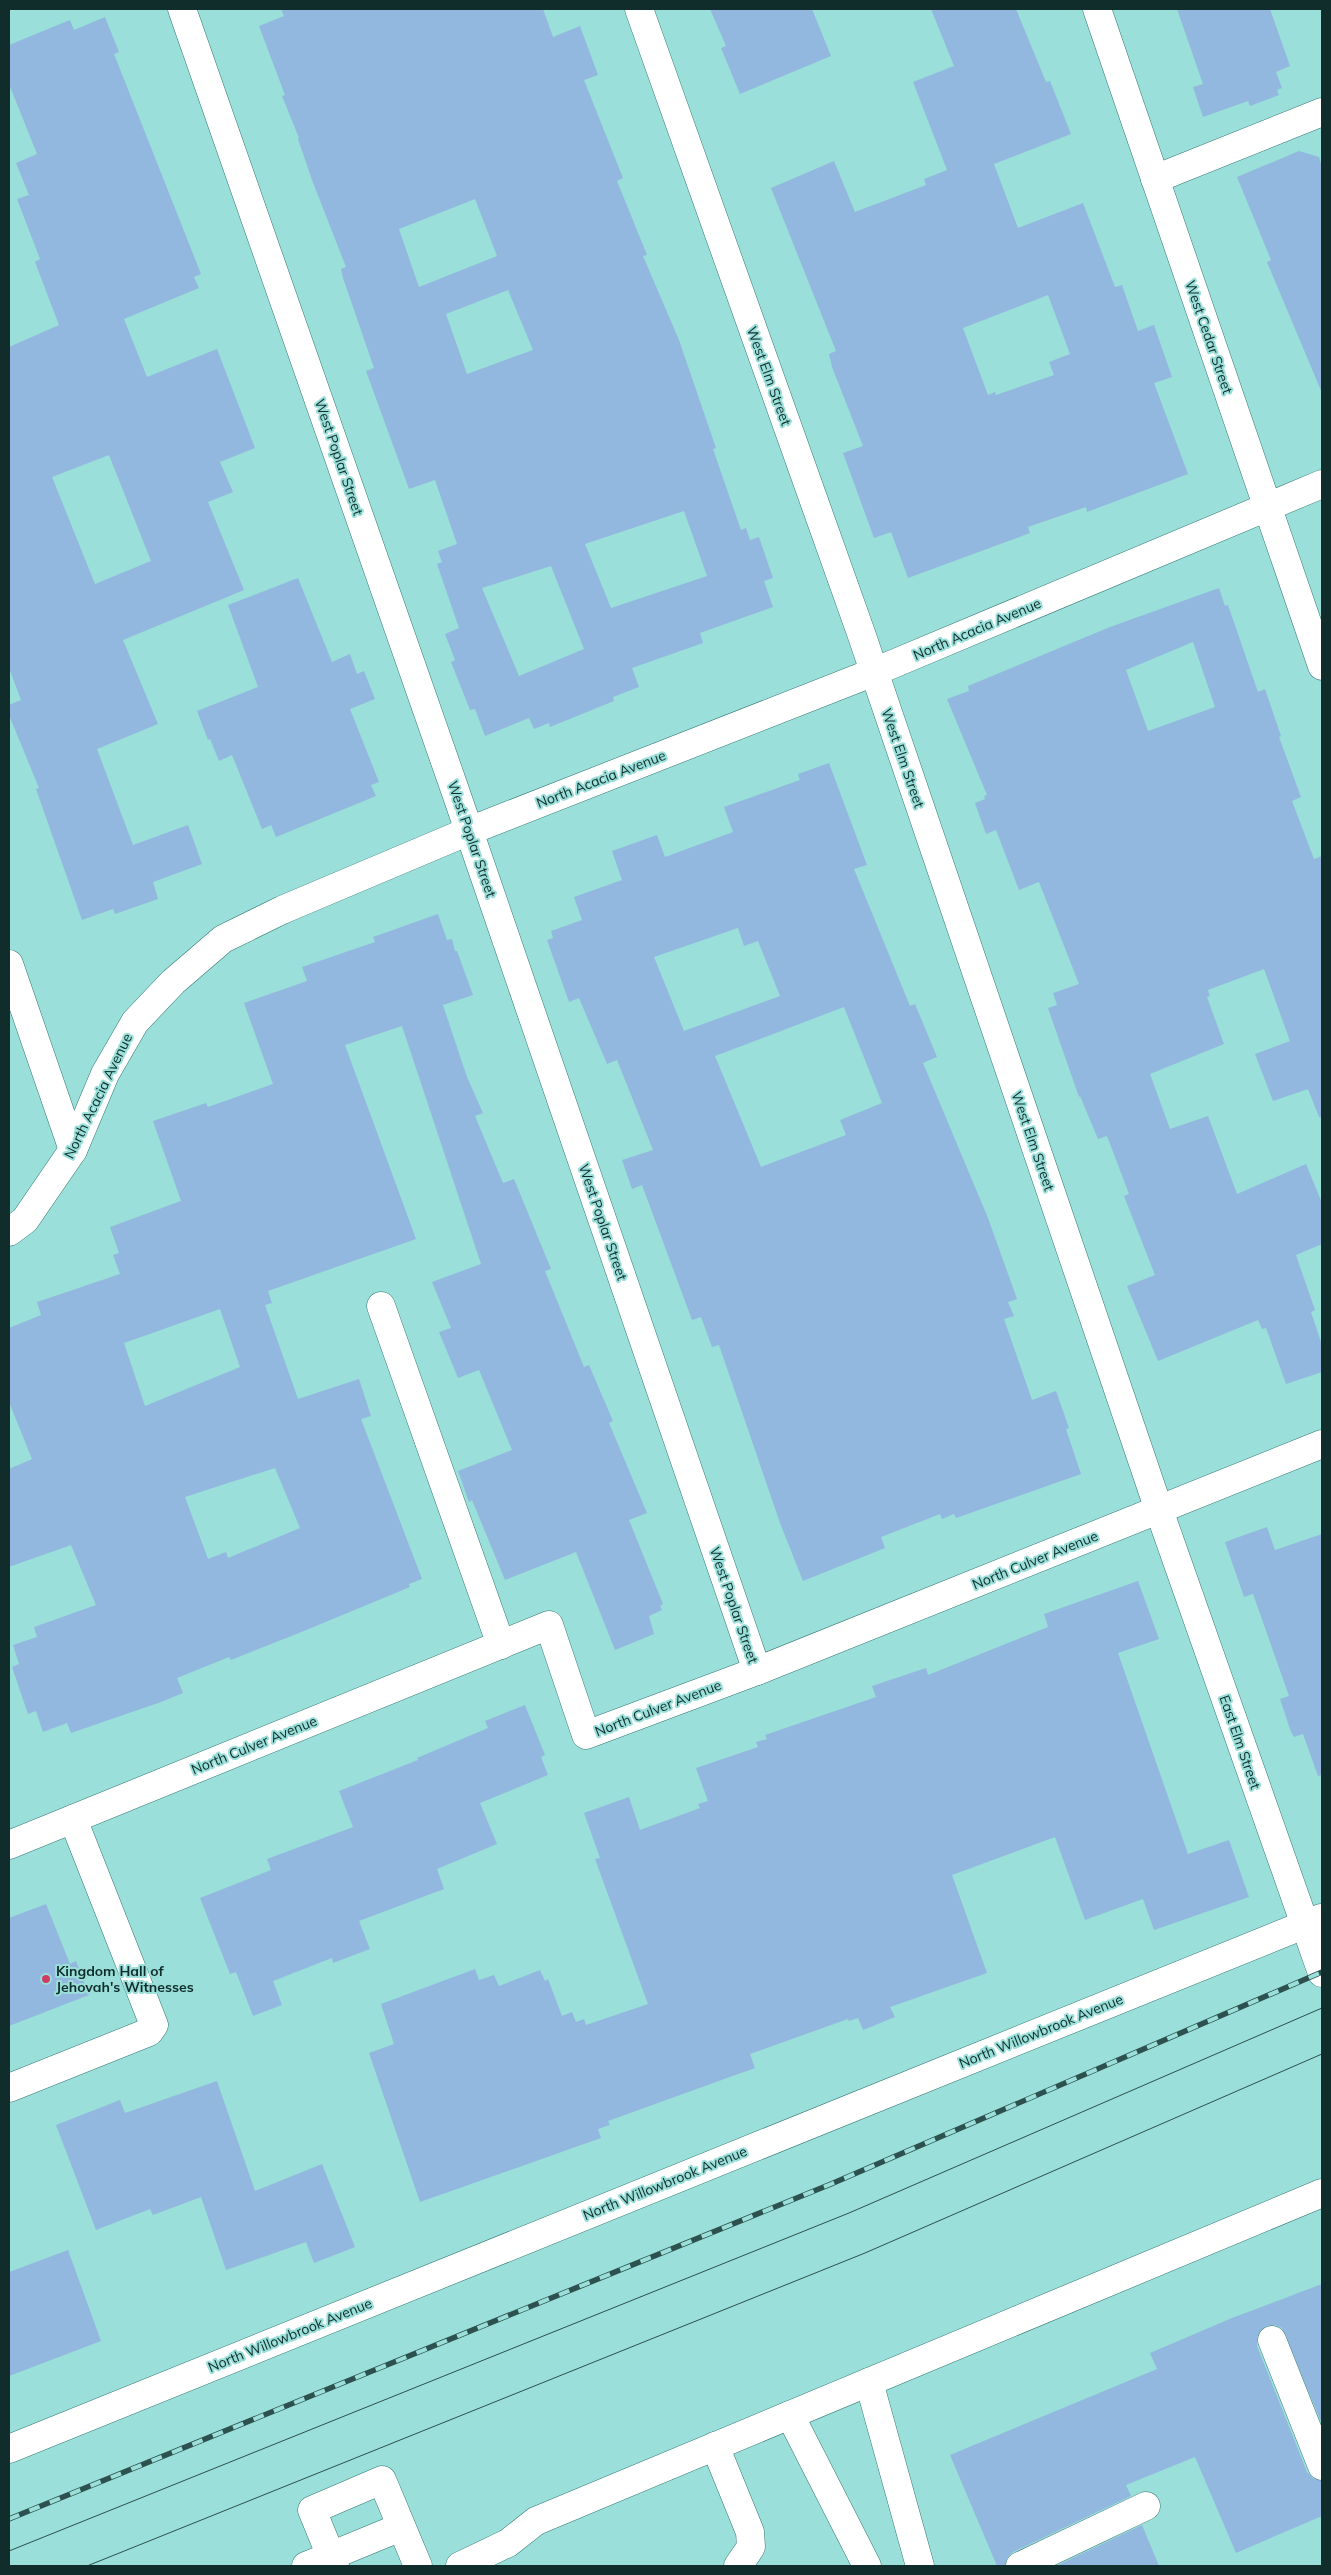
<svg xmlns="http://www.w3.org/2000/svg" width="1331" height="2575" font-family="Mulish,sans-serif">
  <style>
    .building { fill: #92b8df; fill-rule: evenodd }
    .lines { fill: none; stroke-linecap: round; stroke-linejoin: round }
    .minor-casing { stroke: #347974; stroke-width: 29 }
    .minor { stroke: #fff; stroke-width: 28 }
    .tram { stroke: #2c514e; stroke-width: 1 }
    .rail-casing { stroke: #2c514e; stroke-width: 5.5 }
    .rail { stroke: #9adfd9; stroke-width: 4; stroke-dasharray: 11; stroke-linecap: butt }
    .poi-dot { fill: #cd3e64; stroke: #9adfd9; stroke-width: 2 }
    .labels { text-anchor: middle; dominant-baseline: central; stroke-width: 4; stroke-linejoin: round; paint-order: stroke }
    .street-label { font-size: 14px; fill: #102d2b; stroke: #9adfd9 }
    .poi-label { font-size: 14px; font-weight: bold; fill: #102d2b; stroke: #9adfd9; text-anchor: start }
  </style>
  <rect width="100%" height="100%" fill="#9adfd9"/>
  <g class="building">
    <path d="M281,9H543L553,37L580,26L598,75L584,80L623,178L617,181L647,255L643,256L679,340L716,448L713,449L741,530L746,528L750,540L759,537L773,578L764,581L773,607L700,633L703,643L632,668L639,687L613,697L614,701L550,727L549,723L534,729L529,718L485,736L475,709L470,710L451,662L455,660L445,634L459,628L437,564L442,562L438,551L457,544L435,480L409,489L366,371L374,368L343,278L341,269L346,267L312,180L298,139L299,138L282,96L285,95L259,26L284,16ZM475,199L497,256L419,287L399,229ZM508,290L533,350L467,374L446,314ZM684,511L707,576L611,608L585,544ZM551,566L584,649L519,676L482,588Z"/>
    <polygon points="710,9 812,9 831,56 740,94 721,48 726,46"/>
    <path d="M931,9H1016L1046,82L1050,81L1071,134L994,164L1018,228L1083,203L1115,287L1122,285L1138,331L1154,325L1172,377L1154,383L1188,474L1087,512L1086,507L1028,527L1030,533L908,578L891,532L874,538L843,453L863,446L832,367L829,354L836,351L771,188L834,161L855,212L926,185L924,179L947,170L913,82L954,66ZM1048,295L1070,354L1049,362L1054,375L996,395L995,392L988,395L963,328Z"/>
    <polygon points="1177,9 1270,9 1290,66 1276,72 1282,88 1277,90 1279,95 1250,106 1248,101 1203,117 1193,87 1203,84"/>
    <path d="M105,17L119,52L114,54L201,274L194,277L199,288L124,319L147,377L217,349L255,448L220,462L233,492L208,502L244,590L123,640L158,724L97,749L133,845L188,825L202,864L153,882L158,899L115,914L113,909L82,920L36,789L39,788L9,715V705L21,700L9,668V347L59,325L35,262L40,259L17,199L29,195L16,163L37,154L9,84V45L70,20L74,30ZM109,455L151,561L95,584L52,477Z"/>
    <polygon points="1299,151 1319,157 1322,167 1322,393 1267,262 1271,260 1237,177"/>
    <polygon points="298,578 332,662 350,654 357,674 364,671 375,699 350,709 379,782 371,785 376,796 276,837 271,825 262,829 232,755 219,761 210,739 208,740 197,711 258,687 228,605"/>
    <path d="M1219,588L1225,606L1228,605L1258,692L1265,689L1281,736L1279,737L1301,797L1292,801L1314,859L1322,856V1117H1319L1308,1089L1273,1101L1255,1054L1290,1041L1264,969L1208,990L1210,996L1207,997L1224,1044L1150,1074L1170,1129L1208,1116L1237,1194L1306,1164L1322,1203V1244L1296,1255L1315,1310L1311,1312L1322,1345V1372L1286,1384L1266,1328L1262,1329L1258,1320L1158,1361L1127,1286L1155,1275L1124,1196L1129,1194L1107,1136L1098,1139L1080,1096L1079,1097L1048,1008L1057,1005L1053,993L1079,984L1039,882L1019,890L996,830L986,834L975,803L985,799L984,796L987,795L947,699L969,691L968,686L1110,627ZM1193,642L1215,707L1148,731L1126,670Z"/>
    <path d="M829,763L867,865L854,869L910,1006L915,1004L937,1057L923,1063L988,1218L1017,1299L1008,1302L1014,1316L1004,1319L1032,1400L1056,1391L1069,1428L1066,1429L1081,1474L956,1518L954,1514L942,1519L940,1514L881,1537L885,1548L803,1581L780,1523L719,1345L712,1347L701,1317L692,1320L642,1185L632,1189L622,1160L653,1150L617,1060L607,1064L579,998L569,1002L547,940L553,938L551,931L582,920L574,897L622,880L612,851L657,835L665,857L733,832L724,807L800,780L798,774ZM738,928L744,946L758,941L780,996L684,1031L654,957ZM844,1007L882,1103L840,1120L846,1135L761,1167L715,1056Z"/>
    <path d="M438,914L447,940L452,939L455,951H457L473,995L443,1005L467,1077L483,1113L475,1116L503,1183L514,1179L551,1269L545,1271L584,1367L589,1365L613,1421L609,1423L647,1513L629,1520L663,1604L660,1606L662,1610L649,1616L654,1634L615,1650L576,1552L505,1580L472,1500L469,1502L458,1471L512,1450L479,1370L458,1378L439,1332L451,1328L432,1282L481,1264L402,1026L345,1045L416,1239L268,1291L272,1303L265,1305L298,1399L359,1379L371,1416L361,1419L422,1579L409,1584L410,1587L299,1633L231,1660L229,1657L177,1678L183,1693L161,1702L71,1733L67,1723L43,1732L36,1711L28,1714L12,1667L19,1664L13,1645L37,1637L34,1627L96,1605L71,1545L9,1567V1469L32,1459L9,1402V1328L41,1315L37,1302L120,1274L113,1255L119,1253L110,1227L181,1201L153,1121L206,1103L208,1107L273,1084L244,1003L307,981L302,967L375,942L373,937ZM220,1309L240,1367L145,1406L124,1343ZM275,1468L300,1528L228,1558L226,1552L208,1559L185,1497Z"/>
    <polygon points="1267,1527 1275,1550 1322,1534 1322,1775 1318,1776 1303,1734 1294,1737 1291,1732 1280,1699 1289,1696 1253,1594 1244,1597 1225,1542"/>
    <polygon points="1138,1581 1159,1639 1118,1653 1188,1854 1229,1840 1249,1897 1154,1930 1143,1899 1085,1920 1055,1837 952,1875 987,1973 890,2007 895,2017 863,2030 858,2018 849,2021 848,2019 750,2054 755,2068 608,2121 610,2125 598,2129 601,2138 420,2202 369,2053 394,2044 381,2004 475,1969 479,1980 494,1975 499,1986 540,1970 545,1981 548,1979 562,2016 572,2012 576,2022 584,2019 586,2025 648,2004 595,1859 600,1858 584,1813 629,1797 640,1830 700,1808 698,1804 708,1801 696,1768 758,1747 756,1742 767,1739 765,1735 876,1697 872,1686 926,1668 928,1675 1048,1627 1044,1614"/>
    <polygon points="525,1705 545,1755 541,1757 548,1775 480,1803 497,1844 437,1869 444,1889 359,1921 370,1949 333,1963 332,1958 273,1981 282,2005 253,2016 236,1972 230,1974 200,1898 271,1870 267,1859 353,1827 339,1791 418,1760 417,1758 488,1728 485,1721"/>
    <polygon points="46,1904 70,1964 76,1961 89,1995 9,2026 9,1918"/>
    <polygon points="217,2081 255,2191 322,2164 355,2247 314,2263 306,2242 226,2270 201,2197 153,2215 150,2209 96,2230 56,2125 120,2100 125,2113"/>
    <polygon points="68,2250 101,2341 9,2376 9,2272"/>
    <polygon points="1322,2284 1322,2424 1282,2328 1275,2325 1266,2326 1260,2331 1257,2338 1257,2346 1307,2472 1313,2478 1322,2481 1322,2516 1236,2553 1195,2457 1126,2485 1131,2496 1013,2552 1007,2558 1005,2566 997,2566 950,2455 1157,2369 1150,2353 1232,2318"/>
    <polygon points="1142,2525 1159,2566 1056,2566"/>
  </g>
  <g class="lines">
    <g class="minor-casing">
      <g id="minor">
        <polyline points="182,9 456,793 757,1671"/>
        <polyline points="639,9 861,633 1159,1510 1322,1973"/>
        <polyline points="1097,9 1322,666"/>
        <polyline points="1155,179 1322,112"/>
        <polyline points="9,964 73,1150"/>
        <polyline points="9,1232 25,1220 73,1150 105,1074 135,1022 173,982 223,939 282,910 469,831 874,672 1322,484"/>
        <polyline points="381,1306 501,1645"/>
        <polyline points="9,1845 549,1625 586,1735 757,1671 1322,1444"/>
        <polyline points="9,2088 149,2032 154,2025 73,1819"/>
        <polyline points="1272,2340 1322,2466"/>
        <polyline points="869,2382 920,2566"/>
        <polyline points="790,2415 867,2566"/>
        <polyline points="715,2446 750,2532 751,2547 738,2566"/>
        <polyline points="9,2449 1321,1918"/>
        <polyline points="306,2566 401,2527"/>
        <polyline points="335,2566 312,2510 382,2480 418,2566"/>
        <polyline points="460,2566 508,2543 536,2521 1322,2193"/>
        <polyline points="1020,2566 1146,2506"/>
      </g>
    </g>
    <use href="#minor" class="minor"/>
    <g class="tram">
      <polyline points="9,2551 849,2213 1322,2008"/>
      <polyline points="87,2566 865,2253 1322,2054"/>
    </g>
    <g class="rail-casing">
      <polyline id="rail" points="9,2519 831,2184 1322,1972"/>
    </g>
    <use href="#rail" class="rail"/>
  </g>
  <circle class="poi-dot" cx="46" cy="1979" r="5"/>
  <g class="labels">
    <g class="street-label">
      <text transform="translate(1209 337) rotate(71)">West Cedar Street</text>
      <text transform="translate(769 376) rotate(70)">West Elm Street</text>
      <text transform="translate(339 457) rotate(71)">West Poplar Street</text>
      <text transform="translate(977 629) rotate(-23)">North Acacia Avenue</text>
      <text transform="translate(903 758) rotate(71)">West Elm Street</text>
      <text transform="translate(601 779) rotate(-21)">North Acacia Avenue</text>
      <text transform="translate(472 839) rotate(71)">West Poplar Street</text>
      <text transform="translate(98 1096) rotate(-64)">North Acacia Avenue</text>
      <text transform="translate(1033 1141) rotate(71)">West Elm Street</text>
      <text transform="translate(603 1222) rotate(71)">West Poplar Street</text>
      <text transform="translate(1035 1560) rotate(-22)">North Culver Avenue</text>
      <text transform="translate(734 1605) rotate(71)">West Poplar Street</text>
      <text transform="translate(658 1708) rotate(-21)">North Culver Avenue</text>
      <text transform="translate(1240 1742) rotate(71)">East Elm Street</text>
      <text transform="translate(254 1745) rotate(-22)">North Culver Avenue</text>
      <text transform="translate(1041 2031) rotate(-22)">North Willowbrook Avenue</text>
      <text transform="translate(665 2183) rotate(-22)">North Willowbrook Avenue</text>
      <text transform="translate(290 2335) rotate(-22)">North Willowbrook Avenue</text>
    </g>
    <g class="poi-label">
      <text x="56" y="1971">Kingdom Hall of<tspan x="56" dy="16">Jehovah's Witnesses</tspan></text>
    </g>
  </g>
  <rect width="1331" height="2575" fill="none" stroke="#102d2b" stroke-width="20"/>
</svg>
